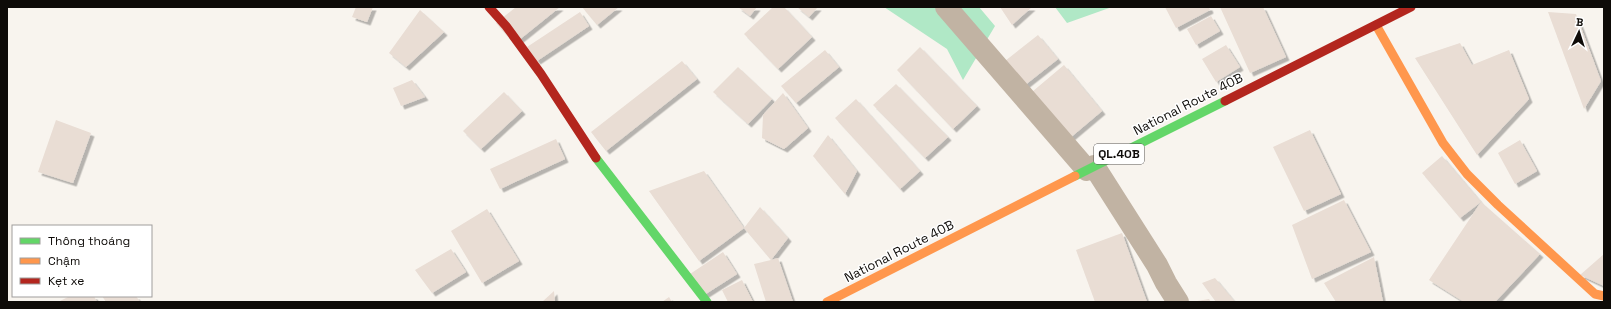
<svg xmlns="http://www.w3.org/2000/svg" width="1611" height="309" font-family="'Space Grotesk',sans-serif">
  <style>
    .forest { fill: #b0e8c6 }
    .building { fill: #e9ddd4; filter: url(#shadow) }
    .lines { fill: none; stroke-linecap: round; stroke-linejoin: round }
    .street { stroke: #c1b3a3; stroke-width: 22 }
    .fast { stroke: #63d668; stroke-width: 9 }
    .slow { stroke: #ff974d; stroke-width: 9 }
    .jam { stroke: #b3261e; stroke-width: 9 }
    .labels { text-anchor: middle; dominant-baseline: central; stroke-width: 3; stroke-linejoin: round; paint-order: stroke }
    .shield { fill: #fff; stroke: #565452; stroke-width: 1 }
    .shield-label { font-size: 12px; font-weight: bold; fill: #0e0b08 }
    .street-label { font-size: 13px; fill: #0e0b08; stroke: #fff }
  </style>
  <defs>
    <filter id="shadow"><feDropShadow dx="3.5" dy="3.5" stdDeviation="0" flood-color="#0004"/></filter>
  </defs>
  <rect width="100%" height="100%" fill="#f8f4ee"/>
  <g class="forest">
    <polygon points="884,7 979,7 995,26 963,80 947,49"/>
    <polygon points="1055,7 1112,7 1067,23"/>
  </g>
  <g class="building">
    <polygon points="356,7 373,7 367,22 352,17"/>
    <polygon points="516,7 560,7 514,44 496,23"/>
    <polygon points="582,7 619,7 597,25"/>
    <polygon points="738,7 757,7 750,16"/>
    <polygon points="773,7 784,7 812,37 778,69 744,34"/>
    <polygon points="797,7 818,7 809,17"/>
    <polygon points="1000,7 1032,7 1012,25"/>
    <polygon points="1165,7 1209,7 1210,10 1176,28"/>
    <polygon points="1220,7 1263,7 1286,57 1250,73"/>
    <polygon points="420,10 444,32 406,67 389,53"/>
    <polygon points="580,12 589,26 537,61 527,47"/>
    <polygon points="1548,12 1576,14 1601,81 1584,109"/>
    <polygon points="1211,16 1220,31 1196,45 1187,29"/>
    <polygon points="1038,35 1058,59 1020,89 1000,65"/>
    <polygon points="1460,43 1472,65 1509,50 1529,99 1477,155 1415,58"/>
    <polygon points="1226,45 1240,67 1216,82 1202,59"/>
    <polygon points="920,47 977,106 953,129 897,70"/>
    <polygon points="825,50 839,67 796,103 781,86"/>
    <polygon points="682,61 697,79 606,151 591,132"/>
    <polygon points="1064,65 1102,111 1064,143 1026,97"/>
    <polygon points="738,67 772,99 748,124 713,92"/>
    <polygon points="412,80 425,97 401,106 393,88"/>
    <polygon points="896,84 948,137 925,158 873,105"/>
    <polygon points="504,92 522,111 481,149 463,131"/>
    <polygon points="783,93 808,128 784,149 762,138 763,115"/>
    <polygon points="856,99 920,171 900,189 835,118"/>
    <polygon points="56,120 91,133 73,183 38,172"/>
    <polygon points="1310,130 1341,194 1304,211 1273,147"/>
    <polygon points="828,135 857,171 845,194 813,156"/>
    <polygon points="556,139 565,159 500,189 490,169"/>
    <polygon points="1520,140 1537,171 1515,184 1498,153"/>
    <polygon points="1442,156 1481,202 1460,218 1422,173"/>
    <polygon points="704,171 744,228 699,261 649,191"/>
    <polygon points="1344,200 1371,252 1312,279 1292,225"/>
    <polygon points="1481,202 1540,254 1495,302 1464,302 1429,280"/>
    <polygon points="760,207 788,238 771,260 778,258 793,302 766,302 754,264 771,260 744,228"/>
    <polygon points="487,209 519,261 482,283 451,231"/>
    <polygon points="1122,233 1147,302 1095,302 1076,250"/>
    <polygon points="451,249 466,272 432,293 415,270"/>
    <polygon points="723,252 737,274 701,297 687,276"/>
    <polygon points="1604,254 1604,286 1580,275"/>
    <polygon points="1374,257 1383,302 1336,302 1324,283"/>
    <polygon points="1215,278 1235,302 1216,302 1202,283"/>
    <polygon points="742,280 753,302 728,302 722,290"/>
    <polygon points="554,291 555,302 542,302"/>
    <polygon points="70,296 94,296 97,302 58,302"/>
    <polygon points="102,296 136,296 140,302 106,302"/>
    <polygon points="669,297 672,302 662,302"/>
    <polygon points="1209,299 1211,302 1197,302 1197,301"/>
  </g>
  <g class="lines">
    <g class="street">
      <polyline points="946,7 1087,170"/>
      <polyline points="1094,166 1157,265 1166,283 1178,302"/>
    </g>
    <g class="fast">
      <polyline points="596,158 707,302"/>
      <polyline points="1075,176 1225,101"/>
    </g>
    <g class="slow">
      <polyline points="1376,25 1443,143 1467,174 1498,205 1595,294 1604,296"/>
      <polyline points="827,302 1075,176"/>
    </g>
    <g class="jam">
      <polyline points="489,7 506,26 541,74 596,158"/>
      <polyline points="1225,101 1411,7"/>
    </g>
  </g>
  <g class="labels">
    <rect class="shield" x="1094" y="144" width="50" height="20" rx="3"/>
    <g class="shield-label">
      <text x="1119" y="154">QL.40B</text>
    </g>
    <g class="street-label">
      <text transform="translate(1188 104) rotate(-27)">National Route 40B</text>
      <text transform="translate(899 251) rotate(-27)">National Route 40B</text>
    </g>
  </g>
  <rect width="1611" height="309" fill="none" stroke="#0e0b08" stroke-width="16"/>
  <rect x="12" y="225" width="140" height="72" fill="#ffffff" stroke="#9f9d9c"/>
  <rect x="20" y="238" width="20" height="6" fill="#63d668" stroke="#9f9d9c"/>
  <text x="48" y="245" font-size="12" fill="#0e0b08">Thông thoáng</text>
  <rect x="20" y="258" width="20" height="6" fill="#ff974d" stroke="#9f9d9c"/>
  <text x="48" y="265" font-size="12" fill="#0e0b08">Chậm</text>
  <rect x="20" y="278" width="20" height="6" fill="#b3261e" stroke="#9f9d9c"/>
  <text x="48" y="285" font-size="12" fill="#0e0b08">Kẹt xe</text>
  <g transform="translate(1579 32) rotate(4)" stroke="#ffffff" stroke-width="3" paint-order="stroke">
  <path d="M0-3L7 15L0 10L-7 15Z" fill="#0e0b08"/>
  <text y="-6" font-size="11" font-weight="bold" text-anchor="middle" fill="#0e0b08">B</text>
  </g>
</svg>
